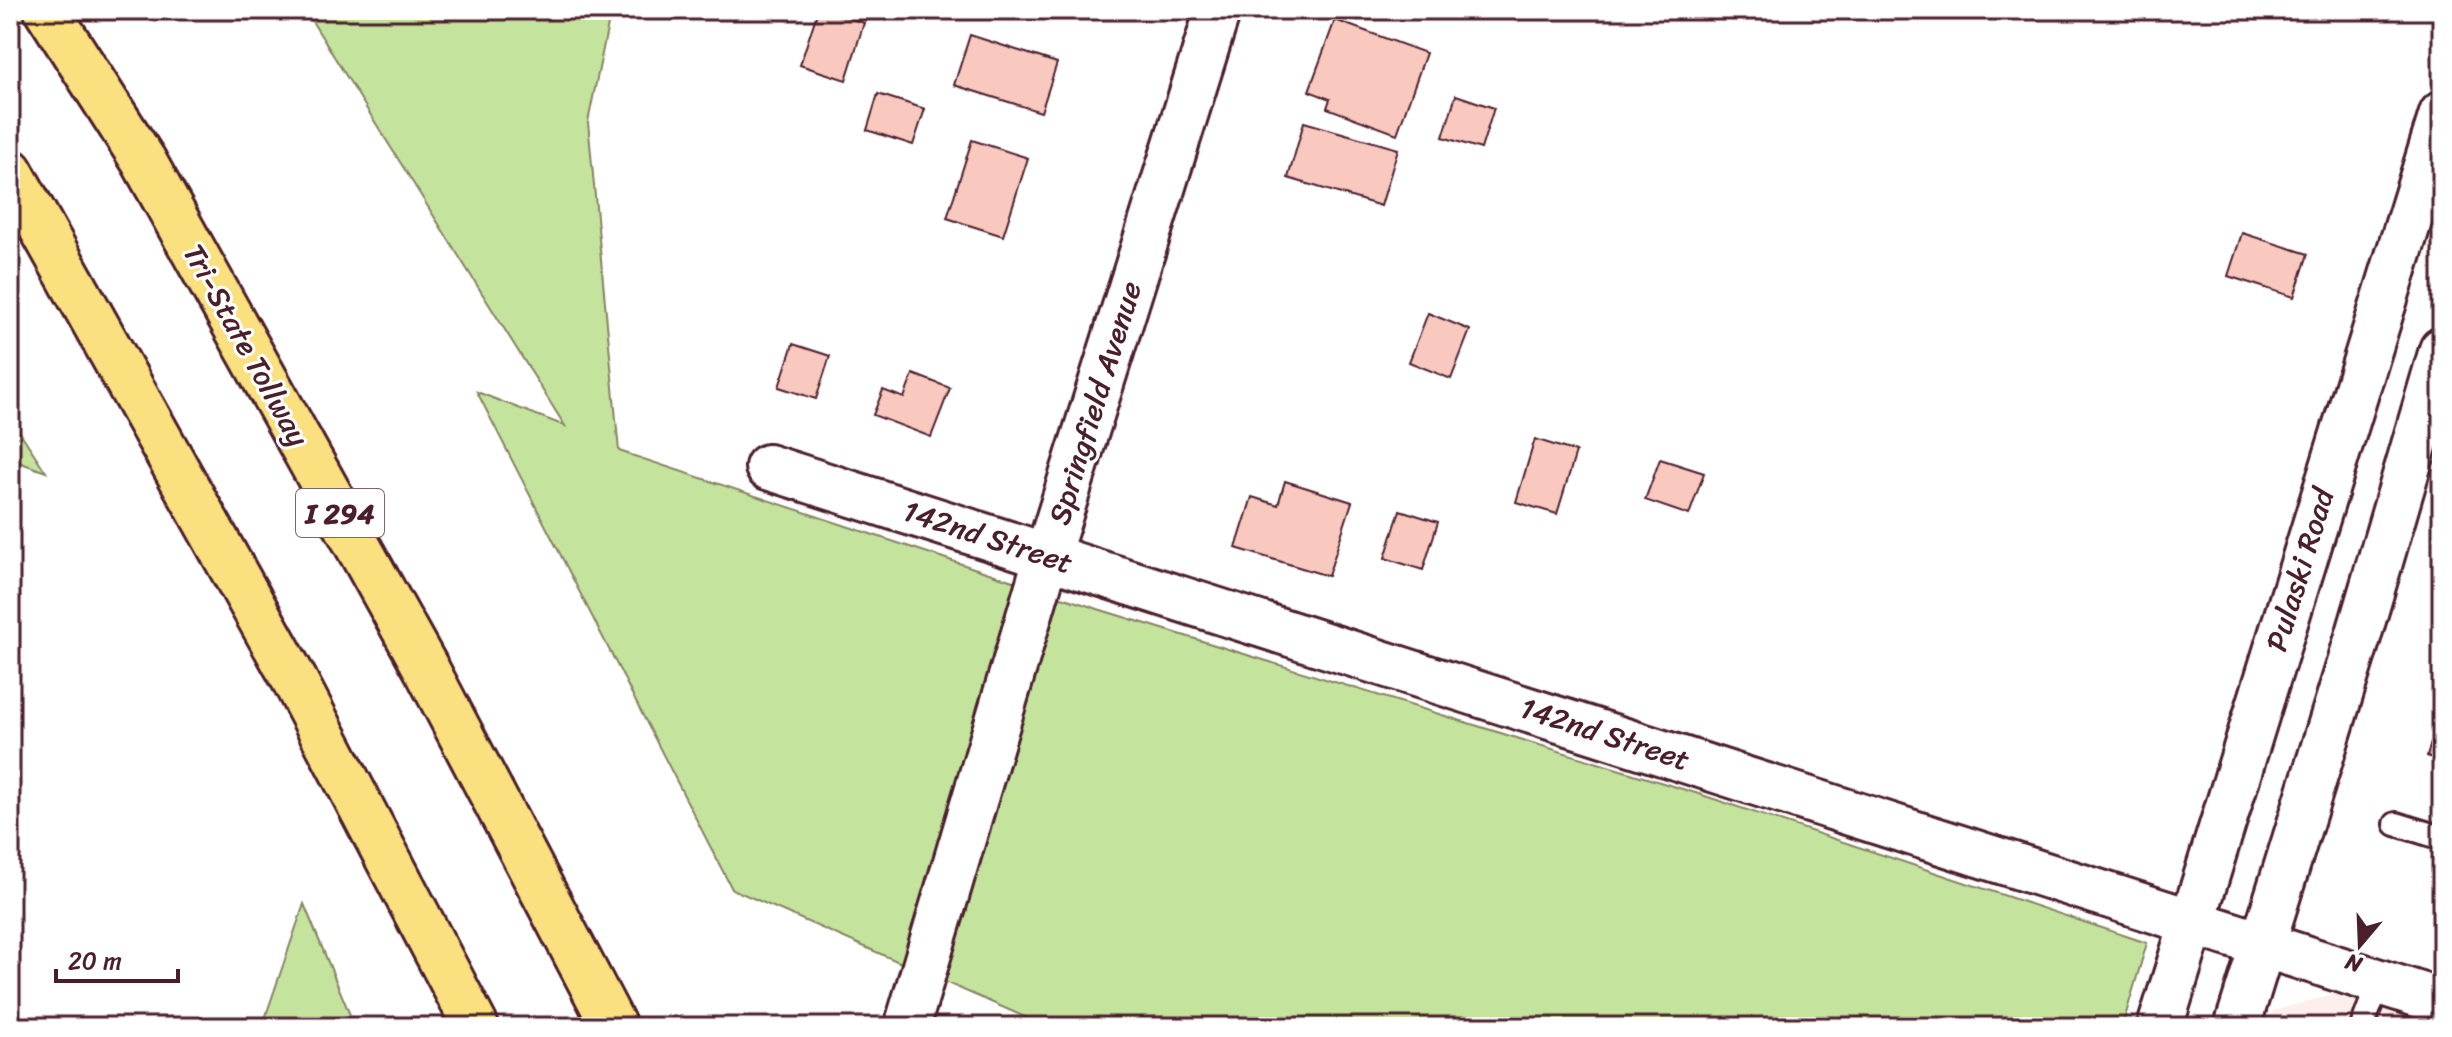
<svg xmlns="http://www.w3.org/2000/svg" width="2452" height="1037" font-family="Sriracha,sans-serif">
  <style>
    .built { fill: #fdefec }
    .green { fill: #c4e49d; stroke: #878264; stroke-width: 2 }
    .building { fill: #f9c9c0; stroke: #4a1f2b; stroke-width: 2 }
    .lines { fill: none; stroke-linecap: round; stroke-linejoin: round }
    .service-casing { stroke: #4a1f2b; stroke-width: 28 }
    .minor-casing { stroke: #4a1f2b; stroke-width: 50 }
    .secondary-casing { stroke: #4a1f2b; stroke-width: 50 }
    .motorway-casing { stroke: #4a1f2b; stroke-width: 50 }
    .service { stroke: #fff; stroke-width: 22 }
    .minor { stroke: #fff; stroke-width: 44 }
    .secondary { stroke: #fff; stroke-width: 44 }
    .motorway { stroke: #fbe080; stroke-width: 44 }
    .labels { text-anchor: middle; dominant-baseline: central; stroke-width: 6; stroke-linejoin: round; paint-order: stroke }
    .shield { fill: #fff; stroke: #80626b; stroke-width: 2 }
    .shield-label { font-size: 28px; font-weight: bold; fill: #4a1f2b }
    .street-label { font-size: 30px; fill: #4a1f2b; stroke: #fff }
  </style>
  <rect width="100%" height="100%" fill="#fff"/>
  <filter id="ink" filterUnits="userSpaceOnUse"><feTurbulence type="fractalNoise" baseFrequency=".0125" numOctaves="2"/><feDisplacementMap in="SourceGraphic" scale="16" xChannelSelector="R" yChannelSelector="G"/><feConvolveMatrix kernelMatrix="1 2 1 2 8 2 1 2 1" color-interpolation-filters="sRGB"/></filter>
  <g filter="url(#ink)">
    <polygon class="built" points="2337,993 2442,1026 2442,1027 2265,1027 2273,1011"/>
    <g class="green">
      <polygon points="305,10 611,10 588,122 619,451 1101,610 1702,795 2147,943 2122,1027 1048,1027 732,889 477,392 565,426"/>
      <polygon points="10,417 46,472 10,459"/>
      <polygon points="304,904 355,1027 262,1027"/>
    </g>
    <g class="building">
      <polygon points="818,10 826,10 864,23 846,80 800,65"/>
      <polygon points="1335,20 1426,53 1397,134 1327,108 1330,99 1309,91"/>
      <polygon points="970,35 1057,63 1041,112 954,85"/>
      <polygon points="878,94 925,109 913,145 867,130"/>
      <polygon points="1456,95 1494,108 1481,149 1443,137"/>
      <polygon points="1304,122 1398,149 1381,206 1288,178"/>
      <polygon points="972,140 1028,158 1003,236 947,218"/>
      <polygon points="2242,233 2308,254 2294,297 2228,276"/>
      <polygon points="1428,313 1470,330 1451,379 1409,362"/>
      <polygon points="793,344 830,356 816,399 779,387"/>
      <polygon points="913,374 950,388 931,437 873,415 883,390 904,398"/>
      <polygon points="1535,439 1576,452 1557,514 1516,502"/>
      <polygon points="1660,459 1704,473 1689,515 1645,500"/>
      <polygon points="1285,481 1352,502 1328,576 1236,548 1252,497 1278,505"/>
      <polygon points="1400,510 1438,522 1423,570 1385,558"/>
      <polygon points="2442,707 2442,761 2427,756"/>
    </g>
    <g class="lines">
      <g class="service-casing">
        <g id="service">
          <polyline points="2396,824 2442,838"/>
          <polyline points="2362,1027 2379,982"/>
        </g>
      </g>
      <g class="minor-casing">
        <g id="minor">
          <polyline points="768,467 2442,1002"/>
          <polyline points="907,1027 1047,556 1218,10"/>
        </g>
      </g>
      <g class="secondary-casing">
        <g id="secondary">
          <polyline points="2160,1027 2442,114"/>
          <polyline points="2237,1027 2358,637 2442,350"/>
        </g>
      </g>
      <g class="motorway-casing">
        <g id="motorway">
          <polyline points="47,10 143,160 427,670 614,1027"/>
          <polyline points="10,171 295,681 476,1027"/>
        </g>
      </g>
      <use href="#service" class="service"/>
      <use href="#minor" class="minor"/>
      <use href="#secondary" class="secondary"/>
      <use href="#motorway" class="motorway"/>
    </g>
  </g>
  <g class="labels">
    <rect class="shield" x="296" y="489" width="88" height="48" rx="6"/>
    <g class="shield-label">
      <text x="340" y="513">I 294</text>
    </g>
    <g class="street-label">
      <text transform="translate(246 345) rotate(61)">Tri-State Tollway</text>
      <text transform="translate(1095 403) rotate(-73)">Springfield Avenue</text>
      <text transform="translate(988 537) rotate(18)">142nd Street</text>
      <text transform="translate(2300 570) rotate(-73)">Pulaski Road</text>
      <text transform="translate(1605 734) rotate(18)">142nd Street</text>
    </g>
  </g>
  <rect width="2452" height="1037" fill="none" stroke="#fff" stroke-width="40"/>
  <rect x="20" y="20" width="2412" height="997" fill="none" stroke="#4a1f2b" stroke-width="3" filter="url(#ink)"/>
  <g transform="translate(2360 945) rotate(199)" stroke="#ffffff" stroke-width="6" paint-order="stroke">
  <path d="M0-6L14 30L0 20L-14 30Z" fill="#4a1f2b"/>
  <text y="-12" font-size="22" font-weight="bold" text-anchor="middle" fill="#4a1f2b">N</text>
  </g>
  <path d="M56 969v12h122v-12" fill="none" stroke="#4a1f2b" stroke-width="4"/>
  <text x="68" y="969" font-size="24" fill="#4a1f2b" stroke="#ffffff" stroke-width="6" paint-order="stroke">20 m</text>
</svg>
